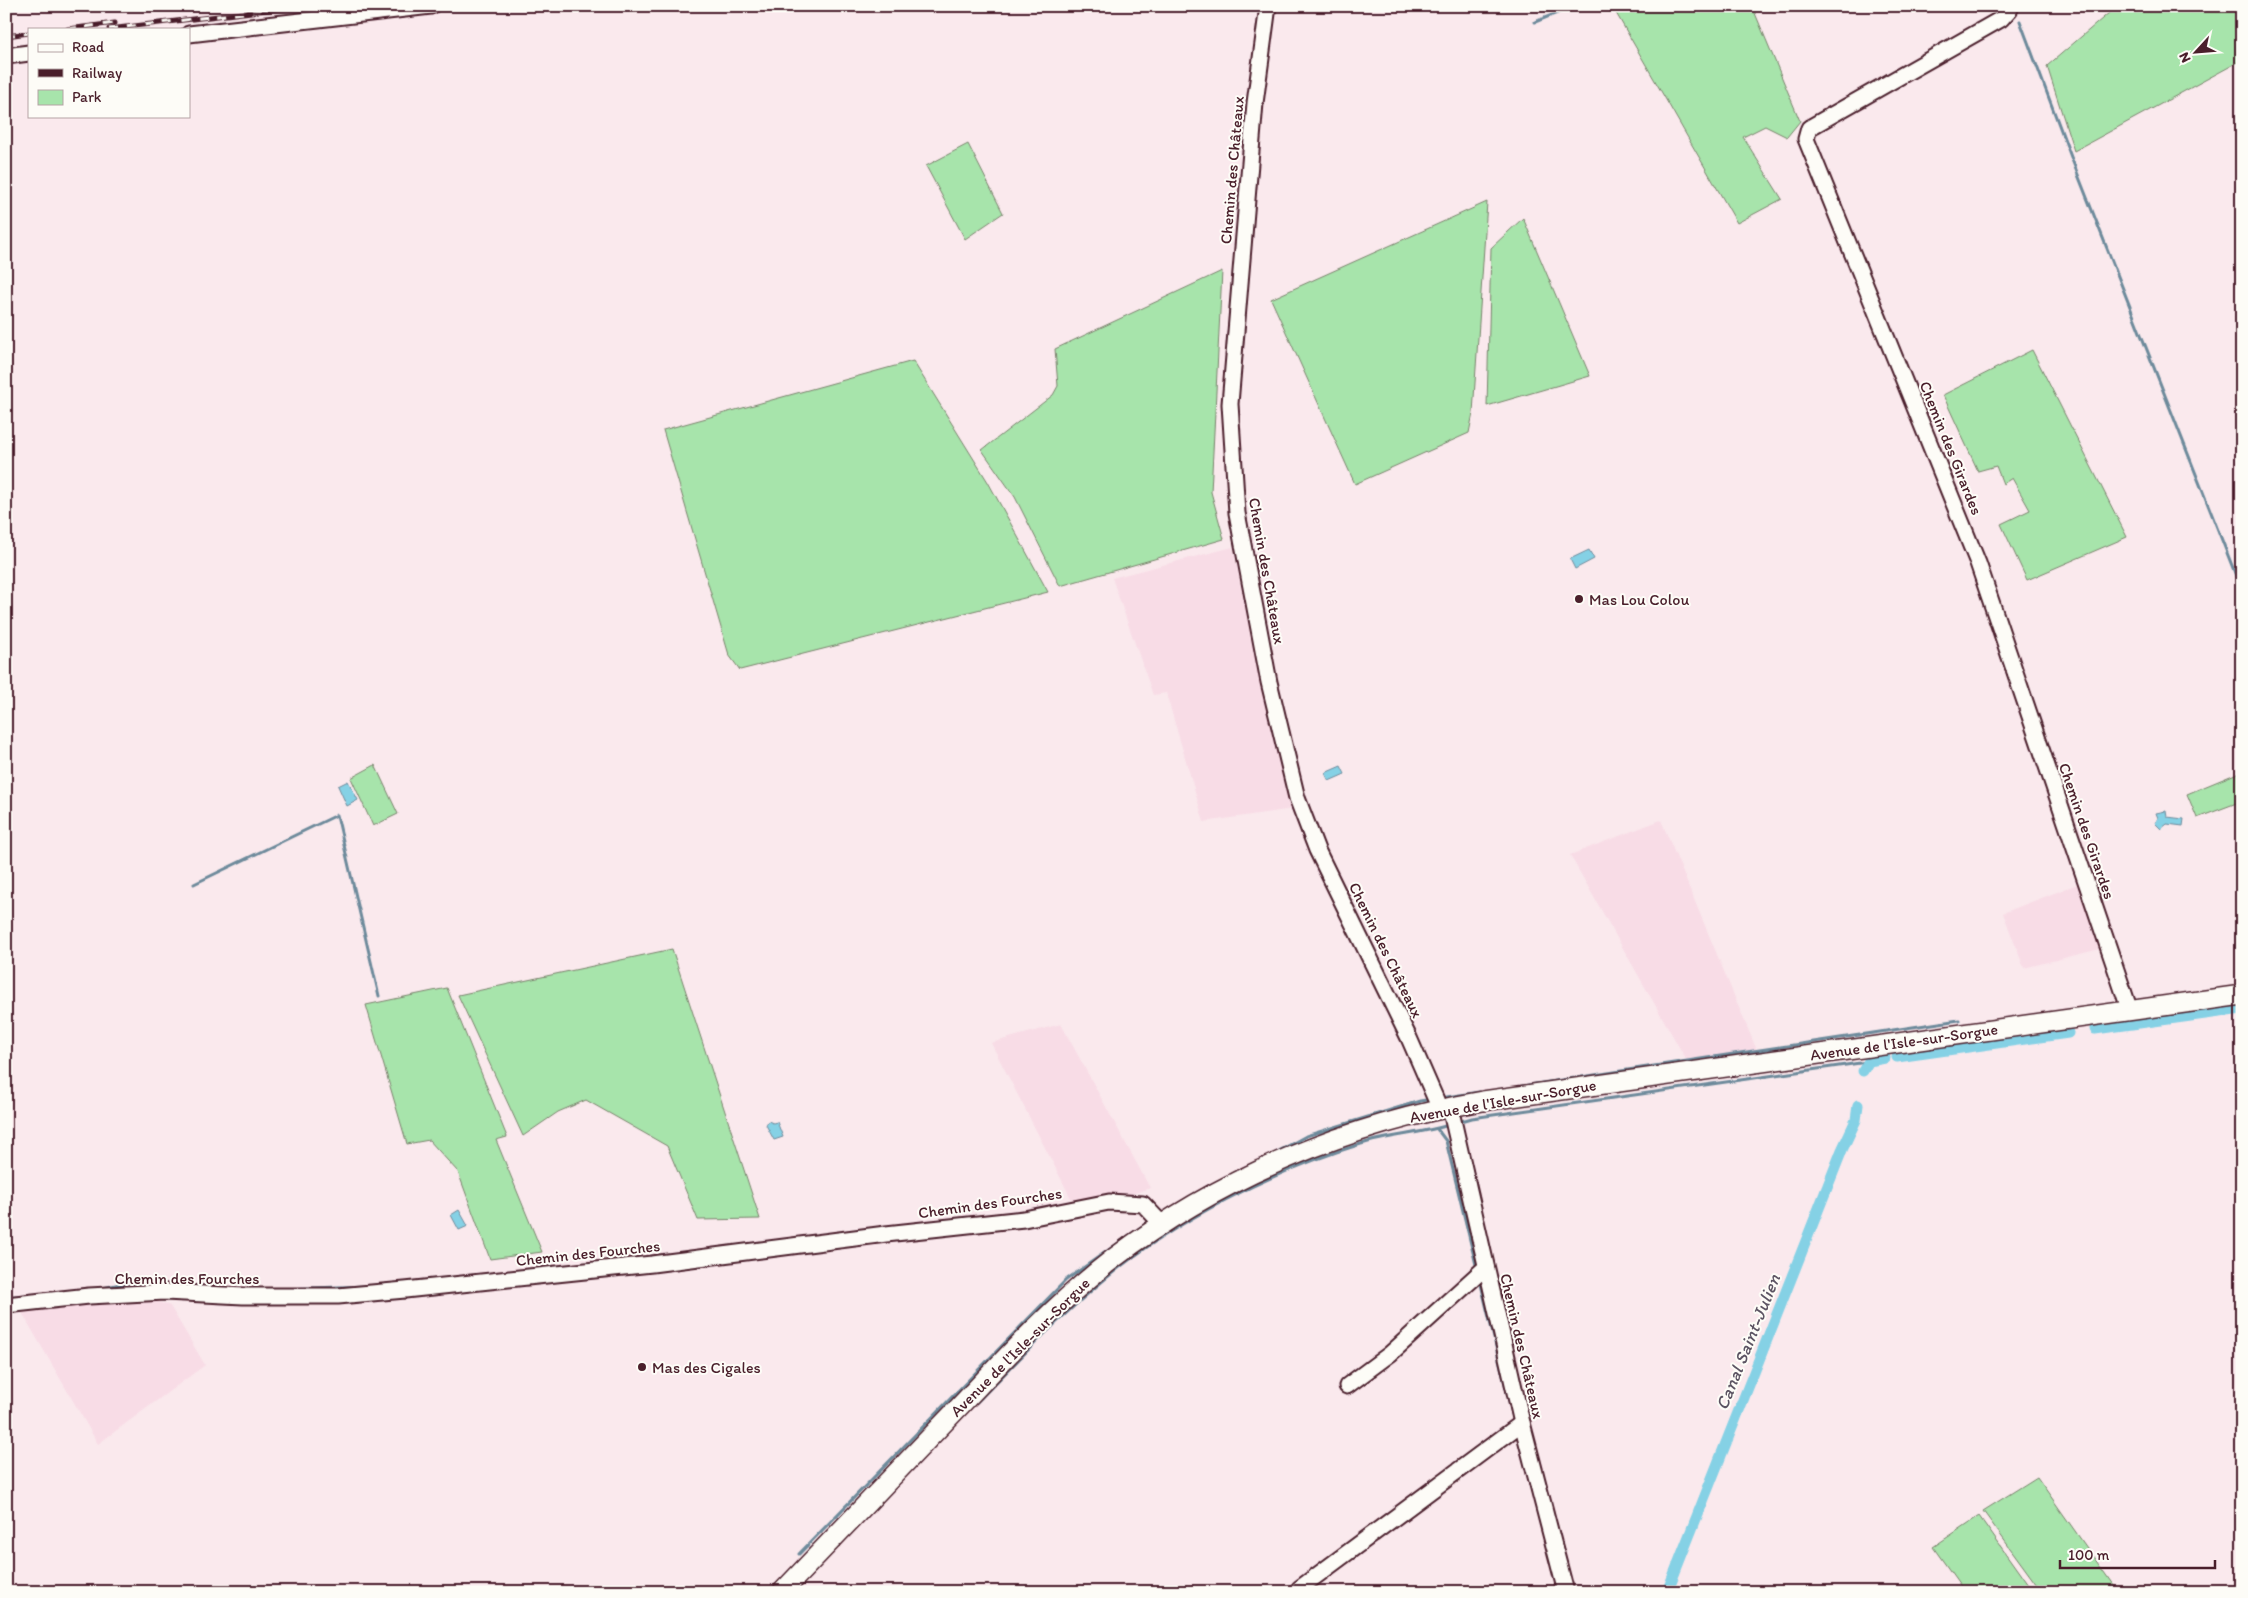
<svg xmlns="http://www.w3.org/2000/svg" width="2248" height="1598" font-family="Itim,sans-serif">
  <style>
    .built { fill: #f8dce6 }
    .green { fill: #a7e4ab; stroke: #78826b }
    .water { fill: #85d1e5; stroke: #6d8a9b }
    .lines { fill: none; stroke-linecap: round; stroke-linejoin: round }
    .stream { stroke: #6d8a9b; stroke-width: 3 }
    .canal { stroke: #85d1e5; stroke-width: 11 }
    .minor-casing { stroke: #4a1f2b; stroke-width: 19 }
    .major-casing { stroke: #4a1f2b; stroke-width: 22 }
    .minor { stroke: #fdfcf7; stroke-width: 15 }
    .major { stroke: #fdfcf7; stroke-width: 19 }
    .rail-casing { stroke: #4a1f2b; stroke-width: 5 }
    .rail { stroke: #fdfcf7; stroke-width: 3; stroke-dasharray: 9; stroke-linecap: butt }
    .poi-dot { fill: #4a1f2b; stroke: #fdfcf7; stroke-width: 2 }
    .labels { text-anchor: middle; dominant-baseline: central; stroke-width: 4; stroke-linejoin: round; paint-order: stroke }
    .street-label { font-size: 16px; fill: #4a1f2b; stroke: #fdfcf7 }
    .poi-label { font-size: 16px; fill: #4a1f2b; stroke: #fdfcf7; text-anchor: start }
    .water-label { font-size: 18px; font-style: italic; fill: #5c5463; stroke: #fdfcf7 }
  </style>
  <rect width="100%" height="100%" fill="#fae9ed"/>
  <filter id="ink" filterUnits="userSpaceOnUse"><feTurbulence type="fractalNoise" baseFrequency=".02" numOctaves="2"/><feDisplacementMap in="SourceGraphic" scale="10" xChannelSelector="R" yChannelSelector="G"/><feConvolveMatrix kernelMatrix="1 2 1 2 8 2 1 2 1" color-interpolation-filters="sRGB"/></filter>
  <g filter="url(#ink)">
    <g class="built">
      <polygon points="1233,547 1266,708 1292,809 1204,822 1166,693 1153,695 1112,578"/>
      <polygon points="1661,820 1758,1053 1687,1061 1570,855"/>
      <polygon points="2080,883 2100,949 2024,968 2003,913"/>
      <polygon points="1061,1024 1150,1188 1123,1197 1074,1204 991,1043"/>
      <polygon points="153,1300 170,1306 205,1365 98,1444 21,1311"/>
    </g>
    <g class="green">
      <polygon points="1612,6 1752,6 1800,121 1787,137 1765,126 1743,137 1782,199 1737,223"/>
      <polygon points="2117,6 2242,6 2242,60 2074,151 2047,66"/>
      <polygon points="968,144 1003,213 965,239 926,166"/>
      <polygon points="1487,202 1473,413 1469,433 1355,484 1271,299"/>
      <polygon points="1523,218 1590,376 1487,406 1491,248"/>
      <polygon points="1222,271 1211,492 1224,539 1060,586 1015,497 982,450 1053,395 1058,386 1055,349"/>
      <polygon points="2032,350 2127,537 2027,580 2001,524 2030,510 2012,478 2003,484 1996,466 1978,471 1943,395"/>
      <polygon points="913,361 988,482 1048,592 740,670 729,655 663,430"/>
      <polygon points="375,765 398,814 373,826 351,778"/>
      <polygon points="2240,772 2242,801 2197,818 2187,794"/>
      <polygon points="672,949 760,1219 698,1220 667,1146 586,1100 558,1112 523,1136 458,995"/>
      <polygon points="447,988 507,1137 496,1140 542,1252 490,1259 458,1172 429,1140 407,1144 366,1005"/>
      <polygon points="2037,1477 2118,1592 2042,1592 1983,1511"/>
      <polygon points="1979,1516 2033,1592 1965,1592 1933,1547"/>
    </g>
    <g class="water">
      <polygon points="1589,550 1594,559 1575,569 1570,559"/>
      <polygon points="1341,766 1345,774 1329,781 1325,773"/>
      <polygon points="348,781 358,800 347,806 338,786"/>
      <polygon points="2166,811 2167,817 2184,819 2183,826 2167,824 2161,829 2155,823 2158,818 2156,813"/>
      <polygon points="768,1121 773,1123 777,1122 783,1137 774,1140 766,1125"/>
      <polygon points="459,1210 468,1226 459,1230 451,1215"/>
    </g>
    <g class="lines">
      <g class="stream">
        <polyline points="2020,21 2071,157 2242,591"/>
        <polyline points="1535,22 1574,6"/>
        <polyline points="194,884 337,815 379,996"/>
        <polyline points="1522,1086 1959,1020"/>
        <polyline points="1440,1098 1479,1092"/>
        <polyline points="1458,1122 1472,1118 1867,1062"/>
        <polyline points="1437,1129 1446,1141 1477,1269"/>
        <polyline points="1268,1157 1306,1136 1420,1101 1432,1099"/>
        <polyline points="1480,1280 1514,1422"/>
        <polyline points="99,1289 128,1282 214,1287"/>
        <polyline points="283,1289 367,1286"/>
        <polyline points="6,1297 28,1295"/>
        <path d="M977,1402C1018,1360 1059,1317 1105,1279C1176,1220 1272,1171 1361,1144C1389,1135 1420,1134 1449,1125"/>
        <polyline points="799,1554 1066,1280 1151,1220"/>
      </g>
      <g class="canal">
        <polyline points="2095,1029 2242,1009"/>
        <polyline points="1897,1057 2068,1033"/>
        <polyline points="1863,1071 1869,1061 1885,1058"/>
        <polyline points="1667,1592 1842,1150 1856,1120 1858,1105"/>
      </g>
      <g class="minor-casing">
        <g id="minor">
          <polyline points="1268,6 1255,103 1230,404 1237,513 1269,682 1297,798 1317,850 1409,1038 1440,1109"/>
          <polyline points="2009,6 2010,9 2001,19 1809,128 1806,139 1978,563 2130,1011"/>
          <polyline points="189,34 431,6"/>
          <polyline points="6,56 29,53"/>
          <polyline points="1450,1107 1522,1423 1566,1592"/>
          <polyline points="6,1305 89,1296 165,1292 243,1296 338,1296 405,1290 652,1264 886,1234 1024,1219 1109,1202 1143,1204 1162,1224"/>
          <polyline points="1347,1386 1390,1354 1486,1267"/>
          <polyline points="1297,1592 1300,1588 1522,1423"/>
        </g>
      </g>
      <g class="major-casing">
        <path id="major" d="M782,1592C841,1530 900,1469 959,1407C1008,1355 1057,1302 1114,1258C1222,1176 1349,1124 1483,1101L2242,995"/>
      </g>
      <use href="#minor" class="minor"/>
      <use href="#major" class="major"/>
      <g class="rail-casing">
        <g id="rail">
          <polyline points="68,29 115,23"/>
          <polyline points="109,29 301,6"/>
          <polyline points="6,36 29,33"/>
        </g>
      </g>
      <use href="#rail" class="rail"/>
    </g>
  </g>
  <g class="poi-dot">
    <circle cx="1579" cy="599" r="5"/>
    <circle cx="642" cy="1367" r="5"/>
  </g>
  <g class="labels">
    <g class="street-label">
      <text transform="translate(1232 170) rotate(-85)">Chemin des Châteaux</text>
      <text transform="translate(1951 448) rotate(68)">Chemin des Girardes</text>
      <text transform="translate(1267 571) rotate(80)">Chemin des Châteaux</text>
      <text transform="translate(2087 831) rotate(71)">Chemin des Girardes</text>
      <text transform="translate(1386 950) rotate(64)">Chemin des Châteaux</text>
      <text transform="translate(1904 1042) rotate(-8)">Avenue de l'Isle-sur-Sorgue</text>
      <text transform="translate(1503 1101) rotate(-10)">Avenue de l'Isle-sur-Sorgue</text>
      <text transform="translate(990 1203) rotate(-8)">Chemin des Fourches</text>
      <text transform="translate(588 1253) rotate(-6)">Chemin des Fourches</text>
      <text x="187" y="1278">Chemin des Fourches</text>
      <text transform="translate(1522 1346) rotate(77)">Chemin des Châteaux</text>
      <text transform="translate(1020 1347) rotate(-45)">Avenue de l'Isle-sur-Sorgue</text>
    </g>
    <g class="poi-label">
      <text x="1589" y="599">Mas Lou Colou</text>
      <text x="652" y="1367">Mas des Cigales</text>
    </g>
    <g class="water-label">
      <text transform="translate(1748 1342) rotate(-68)">Canal Saint-Julien</text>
    </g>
  </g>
  <rect width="2248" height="1598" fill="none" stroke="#fdfcf7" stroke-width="25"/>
  <rect x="12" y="12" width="2223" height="1573" fill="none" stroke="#4a1f2b" stroke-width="2" filter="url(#ink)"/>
  <rect x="28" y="28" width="162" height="90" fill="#fdfcf7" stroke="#b5a4a5"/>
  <rect x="38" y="44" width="25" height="8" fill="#fdfcf7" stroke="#b5a4a5"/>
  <text x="72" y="52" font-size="15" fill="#4a1f2b">Road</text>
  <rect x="38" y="69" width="25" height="8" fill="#4a1f2b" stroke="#b5a4a5"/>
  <text x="72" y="78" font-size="15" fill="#4a1f2b">Railway</text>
  <rect x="38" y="90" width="25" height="15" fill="#a7e4ab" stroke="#b5a4a5"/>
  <text x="72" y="102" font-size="15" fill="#4a1f2b">Park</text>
  <g transform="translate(2196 52) rotate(244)" stroke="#fdfcf7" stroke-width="4" paint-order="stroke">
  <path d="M0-4L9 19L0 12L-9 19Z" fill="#4a1f2b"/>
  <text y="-8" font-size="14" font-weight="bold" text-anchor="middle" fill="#4a1f2b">N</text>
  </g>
  <path d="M2060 1560v8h155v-8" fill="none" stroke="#4a1f2b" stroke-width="2.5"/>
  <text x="2068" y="1560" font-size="15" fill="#4a1f2b" stroke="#fdfcf7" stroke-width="4" paint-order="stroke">100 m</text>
</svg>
